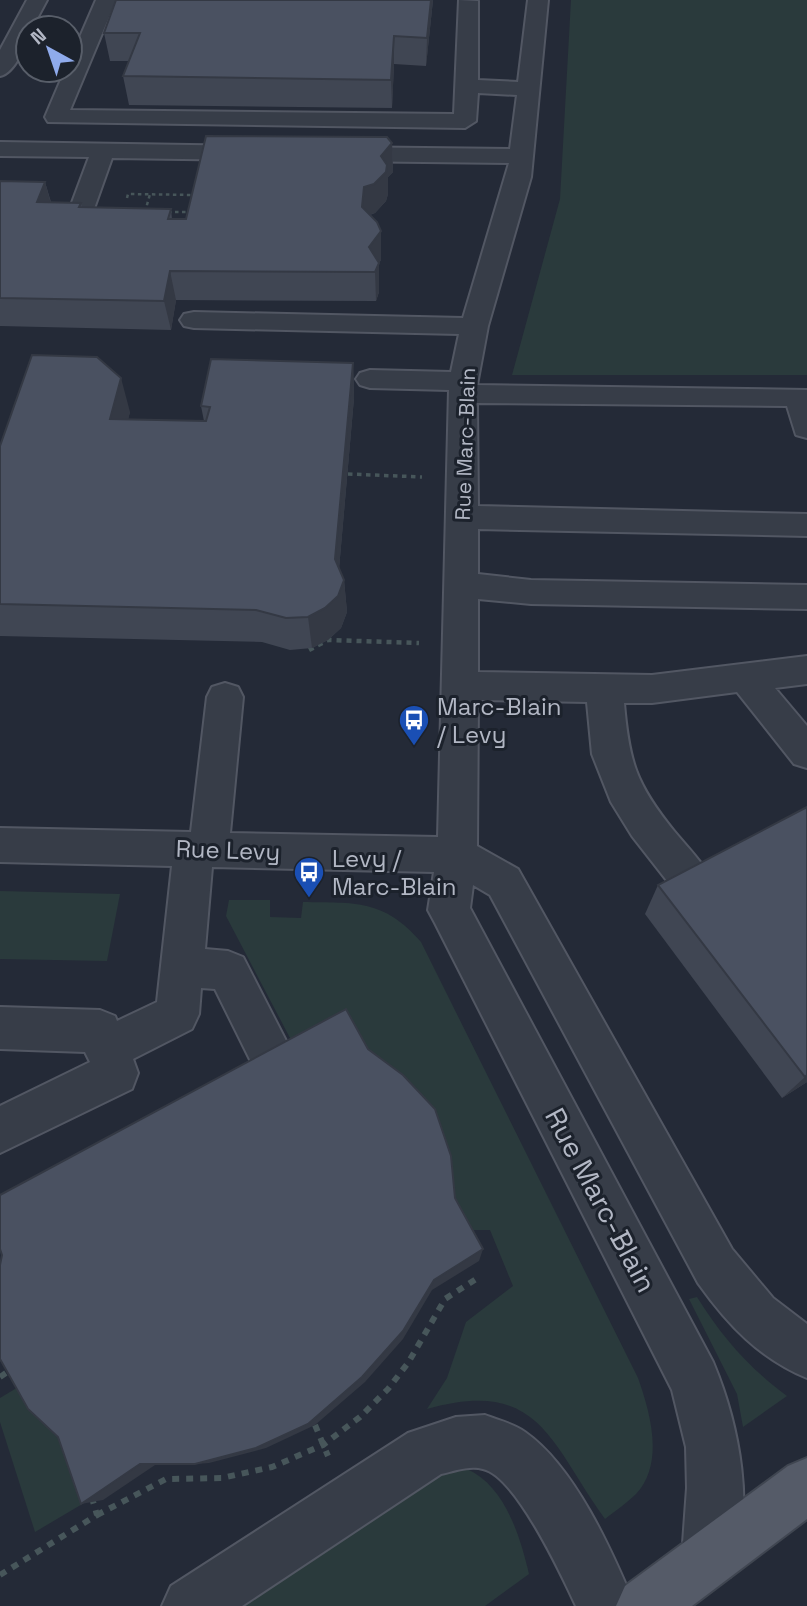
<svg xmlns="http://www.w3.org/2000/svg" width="807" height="1606" font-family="'Space Grotesk',sans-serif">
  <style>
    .green { fill: #2a3a3c }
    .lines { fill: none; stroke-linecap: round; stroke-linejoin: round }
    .minor-casing { stroke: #525763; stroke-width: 4 }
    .major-casing { stroke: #404651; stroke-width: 4 }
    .path-far3 { stroke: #47565a; stroke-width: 2.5; stroke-dasharray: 3.5 3.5; stroke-linecap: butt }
    .path-far2 { stroke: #47565a; stroke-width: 3.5; stroke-dasharray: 4.5 4.5; stroke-linecap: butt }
    .path-far1 { stroke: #47565a; stroke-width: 4.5; stroke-dasharray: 5 5; stroke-linecap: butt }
    .path { stroke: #47565a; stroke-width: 6; stroke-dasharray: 7 7; stroke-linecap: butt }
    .minor { fill: #373d48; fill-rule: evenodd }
    .major { fill: #555b68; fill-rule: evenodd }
    .wall { fill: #404653 }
    .shaded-wall { fill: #343944 }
    .building { fill: #4a5161; stroke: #343944; stroke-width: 2 }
    .labels { text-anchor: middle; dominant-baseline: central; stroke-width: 6; stroke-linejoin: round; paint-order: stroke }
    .far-street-label { font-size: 21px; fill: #b2b7c4; stroke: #1c222c }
    .poi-label { font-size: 24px; fill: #b2b7c4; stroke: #1c222c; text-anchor: start }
    .street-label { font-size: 24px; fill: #b2b7c4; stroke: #1c222c }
    .near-street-label { font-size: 28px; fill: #b2b7c4; stroke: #1c222c }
  </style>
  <rect width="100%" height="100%" fill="#242a37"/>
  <g class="green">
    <polygon points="571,0 807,0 807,375 512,375 560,199"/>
    <polygon points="0,891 120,894 107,961 0,959"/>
    <path d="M229,900H270V917L301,918L303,902C355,903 384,899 421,942L638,1378C650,1412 665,1463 636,1494C627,1503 615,1511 605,1519C550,1443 540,1377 427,1409L447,1378L466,1322L513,1286L490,1230H461L301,1059L226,916Z"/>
    <path d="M697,1297C722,1337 749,1368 787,1396L743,1427L737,1394L689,1299Z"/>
    <polygon points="20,1386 65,1446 84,1503 35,1532 0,1422 0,1398"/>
    <path d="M467,1469C505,1486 520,1536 529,1574L485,1606H241L440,1472Z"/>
  </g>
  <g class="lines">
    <g class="minor-casing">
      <g id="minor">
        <path d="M27,0H47L32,28H28C28,43 15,73 0,76V50Z"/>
        <path d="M96,0H116L70,110L454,114L459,0L478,1V80L518,82L528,0H548L531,177L488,326L477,385L807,390V438L796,435L787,406L477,403L478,506L807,514V536L478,529V574L531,580L807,585V609L531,604L478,599V672L652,675L807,656V684L775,688L807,726V768L794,764L737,692L652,703H624C629,762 636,784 674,831C689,849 706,866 716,887L710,900L696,905L682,900L632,836L611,802L592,754L587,702L478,700L477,846L518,869L732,1249L773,1298L807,1324V1378C759,1358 728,1325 698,1283L490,895L473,885L470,908L713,1362C739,1424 757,1512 730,1577L710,1585L690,1577L682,1557L687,1488L686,1447L672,1390L435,923L428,910L434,872L212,867L205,949L228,951L243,957L301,1070L295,1086L279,1092L263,1086L215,989L201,988L199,1014L192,1029L133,1059L138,1073L132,1089L0,1153V1106L90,1062L85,1052L0,1049V1007L100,1010L115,1016L117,1021L157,1002L172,866L0,862V828L191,832L207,697L212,687L225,683L238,687L243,697L230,833L438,837L449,390L370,388L360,385L356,379L360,373L370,370L451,372L459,334L194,328L184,326L180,320L184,314L194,312L463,318L509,163L339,161L331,159L327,154L331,149L339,147L510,149L517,95L478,93L476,121L465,128L48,122L45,117L65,70H70V60Z"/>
        <path d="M0,142L254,146L262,148L266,153L262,158L254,160L112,158L91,217L120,220L123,225L120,230C104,234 83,233 67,229L64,224L89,157L0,156Z"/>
        <path d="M485,1415C498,1420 514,1424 525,1432C575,1467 612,1551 635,1606H576C562,1576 516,1476 483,1469C470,1465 454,1471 441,1474L242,1606H162L171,1586L408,1433L456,1417Z"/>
      </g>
    </g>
    <g class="major-casing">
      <polygon id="major" points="807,1458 807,1519 692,1606 616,1606 625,1586 788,1466"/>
    </g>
    <g class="path-far3">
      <polyline points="127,198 128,194 195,195"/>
      <polyline points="145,212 150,194"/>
      <polyline points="168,212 190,212"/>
    </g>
    <polyline class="path-far2" points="348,474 422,477"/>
    <polyline class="path-far1" points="309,650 328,640 419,643"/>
    <g class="path">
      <polyline points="0,1377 12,1369"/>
      <polyline points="315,1425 328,1456"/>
      <polyline points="97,1515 166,1479 222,1478 272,1467 323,1445 360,1417 388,1389 408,1363 445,1299 476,1279"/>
      <polyline points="0,1575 97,1515 92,1498"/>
    </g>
    <use href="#minor" class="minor"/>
    <use href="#major" class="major"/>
  </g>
  <g class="wall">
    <polygon points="116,0 433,0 426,66 394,64 392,108 129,105 123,76 129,61 110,61 104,33"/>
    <polygon points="392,143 393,172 388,177 388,194 386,201 375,213 370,215 381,231 381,260 379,263 379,292 376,301 176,300 171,330 0,326 0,181 45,182 51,202 81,203 82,207 171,209 172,219 186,219"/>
    <polygon points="353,363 354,398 339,569 344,580 347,612 341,628 328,640 312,648 290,650 262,642 0,636 0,446 130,412 128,419 204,421 201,406"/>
    <polygon points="807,807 807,1082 782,1098 645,914 658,885"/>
  </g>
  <g class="shaded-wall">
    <polygon points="431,0 433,0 426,66 427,38"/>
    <polygon points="394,36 394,64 392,108 391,80"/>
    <polygon points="392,143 393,172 388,177 388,194 386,201 375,213 365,216 362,207 364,187 381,156"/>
    <polygon points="45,182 53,211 37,202"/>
    <polygon points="381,231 381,260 372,272 369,247"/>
    <polygon points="379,263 379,292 376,301 375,272"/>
    <polygon points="170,271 176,300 171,330 164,301"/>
    <polygon points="353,363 354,398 337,592 335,559"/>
    <polygon points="121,378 130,412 120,453 110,419"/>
    <polygon points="344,580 347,612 341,628 328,640 312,648 308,617"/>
    <polygon points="807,1075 807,1082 782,1098 805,1077"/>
    <polygon points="483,1249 479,1261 432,1290 403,1339 365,1382 315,1425 266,1448 209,1463 195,1464 434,1280"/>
    <polygon points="158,1463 103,1500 81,1504 140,1464"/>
  </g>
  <g class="building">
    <polygon points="116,0 431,0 427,38 394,36 391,80 123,76 140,33 104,33"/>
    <polygon points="206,136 387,137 392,143 381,156 387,165 386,172 374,184 364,187 362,207 377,222 381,231 369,247 379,263 375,272 170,271 164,301 0,298 0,181 45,182 37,202 81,203 79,207 171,209 168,219 186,219"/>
    <polygon points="32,355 97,357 121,378 110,419 206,421 210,407 201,406 211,359 353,363 335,559 344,580 338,596 325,608 308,617 286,618 256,610 0,604 0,446"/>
    <polygon points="807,807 807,1075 805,1077 658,885"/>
    <polygon points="346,1009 368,1049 403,1075 435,1109 451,1156 455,1198 483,1249 434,1280 403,1331 362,1377 308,1424 256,1448 195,1464 140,1464 81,1504 58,1437 28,1409 0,1359 0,1265 2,1255 0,1249 0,1195"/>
  </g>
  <defs>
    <g id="bus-pin" transform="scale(1.575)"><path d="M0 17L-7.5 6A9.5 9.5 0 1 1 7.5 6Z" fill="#1a4fb4" stroke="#1c222c"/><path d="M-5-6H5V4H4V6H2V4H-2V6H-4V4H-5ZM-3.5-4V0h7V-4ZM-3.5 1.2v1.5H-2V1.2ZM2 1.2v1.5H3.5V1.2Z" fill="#fff"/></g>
  </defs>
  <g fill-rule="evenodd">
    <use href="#bus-pin" x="414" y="720"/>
    <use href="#bus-pin" x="309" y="872"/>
  </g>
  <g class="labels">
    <g class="far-street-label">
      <text transform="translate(465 444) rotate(-88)">Rue Marc-Blain</text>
    </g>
    <g class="poi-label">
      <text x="437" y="706">Marc-Blain<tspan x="437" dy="28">/ Levy</tspan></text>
      <text x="332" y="858">Levy /<tspan x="332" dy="28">Marc-Blain</tspan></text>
    </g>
    <g class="street-label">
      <text transform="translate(228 850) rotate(2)">Rue Levy</text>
    </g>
    <g class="near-street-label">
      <text transform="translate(601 1200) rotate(62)">Rue Marc-Blain</text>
    </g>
  </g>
  <g transform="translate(49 49) rotate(320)"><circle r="33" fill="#1c222c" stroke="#585e69" stroke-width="2"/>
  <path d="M0-5L12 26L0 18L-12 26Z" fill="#8fabec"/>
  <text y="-10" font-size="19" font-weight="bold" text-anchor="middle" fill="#b2b7c4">N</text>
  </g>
</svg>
